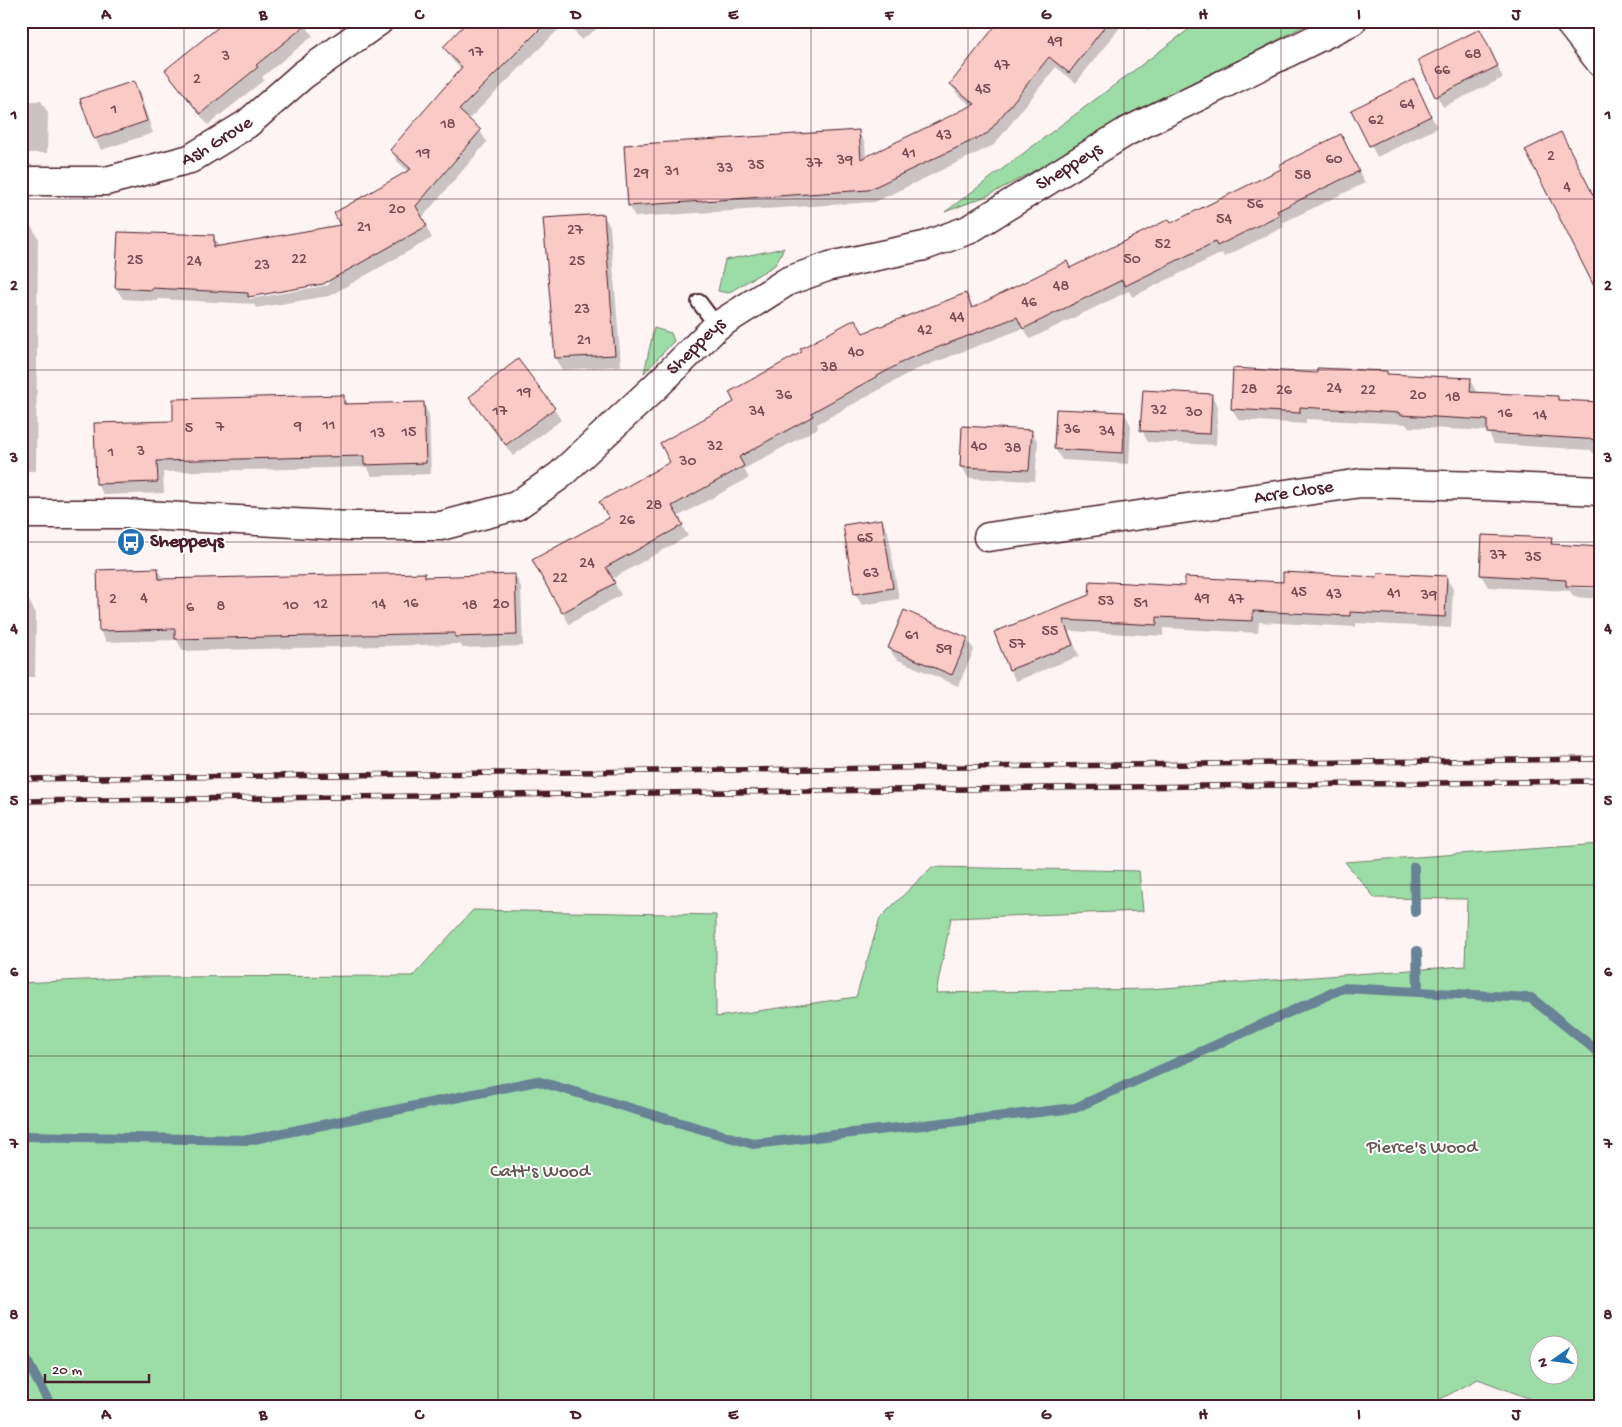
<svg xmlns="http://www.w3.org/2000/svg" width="1622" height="1427" font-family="'Gochi Hand',sans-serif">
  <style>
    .green { fill: #9cdda7; stroke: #737e69; fill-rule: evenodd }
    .shadow { fill: #0003; fill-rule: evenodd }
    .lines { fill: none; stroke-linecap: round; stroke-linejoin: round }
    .stream { stroke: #688395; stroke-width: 10 }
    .building { fill: #facac6; stroke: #4a1f2b }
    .lane-casing { stroke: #4a1f2b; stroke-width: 18 }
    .street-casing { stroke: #4a1f2b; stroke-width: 31 }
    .lane { stroke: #fff; stroke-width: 14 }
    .street { stroke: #fff; stroke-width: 28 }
    .rail-casing { stroke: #4a1f2b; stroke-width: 5.5 }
    .rail { stroke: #fff; stroke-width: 4; stroke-dasharray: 11; stroke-linecap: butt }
    .grid { fill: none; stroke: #4a1f2b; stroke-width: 1; stroke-opacity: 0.55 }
    .labels { text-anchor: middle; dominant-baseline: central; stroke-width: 4; stroke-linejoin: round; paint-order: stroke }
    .number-label { font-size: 16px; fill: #764a52 }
    .street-label { font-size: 19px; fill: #4a1f2b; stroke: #fff }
    .poi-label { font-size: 19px; font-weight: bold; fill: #4a1f2b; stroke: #fff; text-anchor: start }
    .park-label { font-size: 19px; fill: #635850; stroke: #fff }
    .neatline { fill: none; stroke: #4a1f2b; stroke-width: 2 }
    .grid-label { font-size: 16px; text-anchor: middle; font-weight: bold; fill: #4a1f2b }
  </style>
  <rect width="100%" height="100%" fill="#fef4f4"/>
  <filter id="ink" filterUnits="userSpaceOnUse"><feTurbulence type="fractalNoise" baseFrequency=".02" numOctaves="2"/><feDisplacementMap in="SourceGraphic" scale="10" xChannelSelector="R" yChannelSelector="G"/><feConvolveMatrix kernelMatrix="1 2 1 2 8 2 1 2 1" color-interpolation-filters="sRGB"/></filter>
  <g filter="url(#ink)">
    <g class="green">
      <polygon points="1200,21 1313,21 989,195 945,212"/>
      <polygon points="784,248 775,265 728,293 718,291 725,260"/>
      <polygon points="654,328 671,333 674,341 644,373"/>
      <path d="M1601,844V954L1599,966H1601V1406H1549L1478,1379L1433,1403L1432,1406H21V983L145,977L413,976L473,910L716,915V1017L856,997L880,918L932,867L1139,871L1143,911L951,918L936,993L1150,989L1465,966L1467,899L1375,898L1345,862ZM1570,1344V1374H1540V1344Z"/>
    </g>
    <g class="shadow">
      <polygon points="228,21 318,21 308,29 313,36 262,77 264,80 208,125 174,82 167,70"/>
      <path d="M471,21H567L468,120L480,131L487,142L422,218L432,238L329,296L256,308L254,304L158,299V301L123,299L116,288L214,237L219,247L342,226L409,172L398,162L391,150L462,70L451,59L445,47ZM329,282V285L249,299V296Z"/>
      <polygon points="568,21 608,21 581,40"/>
      <polygon points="632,21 652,21 639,31"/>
      <polygon points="1034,21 1125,21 1076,83 1056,67 994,145 875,202 635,217 629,205 858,132 865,143 866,158 972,106 958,95 951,84"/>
      <polygon points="1137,21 1156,21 1149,31"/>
      <polygon points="1486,42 1503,78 1443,107 1437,96"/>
      <polygon points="133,83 140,94 153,133 101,150 95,138"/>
      <polygon points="1420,92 1437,128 1377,157 1353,111"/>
      <polygon points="21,101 41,101 48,113 47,153 21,153"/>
      <polygon points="1347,147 1365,183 1282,223 1284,227 1224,257 1222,253 1132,297 1129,291 1030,339 1024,328 915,370 817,424 818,428 744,469 749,478 677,517 688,536 612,579 621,595 569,624 534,561 610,519 672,462 863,334 966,294 974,309 1070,269"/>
      <polygon points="603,215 610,226 621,366 562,370 556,358 545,219"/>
      <polygon points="21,227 32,227 38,238 36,471 21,471"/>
      <polygon points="1386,372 1388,376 1470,380 1477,393 1558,397 1560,401 1601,403 1601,453 1593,453 1591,450 1494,444 1488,431 1408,427 1406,424 1306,419 1306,424 1239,420 1232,409 1318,374"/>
      <polygon points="1211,395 1218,406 1216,445 1148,442 1142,431"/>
      <polygon points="343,396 348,405 423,403 429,415 431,474 372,476 367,467 163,472 164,493 104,495 97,484 175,422"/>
      <polygon points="471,397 554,409 561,420 513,456 478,409"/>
      <polygon points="1124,413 1131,425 1129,464 1062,460 1055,449"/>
      <polygon points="1031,431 1038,442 1035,481 968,478 962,466"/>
      <polygon points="882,521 888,532 899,599 862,605 855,594"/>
      <polygon points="1483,536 1551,539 1554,546 1568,587 1601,589 1601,599 1574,597 1570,591 1488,587 1481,575"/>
      <polygon points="158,570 164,580 424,574 427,578 515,575 521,587 523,646 463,648 460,644 183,651 177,640 107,642 100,631"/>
      <polygon points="1446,578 1453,589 1451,628 1356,623 1356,627 1259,622 1258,633 1163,628 1163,636 1069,631 1079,656 1016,681 1010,670 996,633 1186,587 1379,579"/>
      <polygon points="21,601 29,601 36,613 35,677 21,677"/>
      <polygon points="967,639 974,650 958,686 896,659 889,648"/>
    </g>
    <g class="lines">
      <g class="stream">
        <polyline points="1414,867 1415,912"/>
        <polyline points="1417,951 1418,992"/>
        <polyline points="21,1136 249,1140 537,1081 753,1144 1075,1108 1343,988 1531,998 1601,1054"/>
        <polyline points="21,1350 51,1406"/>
      </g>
    </g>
    <g class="building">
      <polygon points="226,21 311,21 256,65 258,67 200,114 165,70"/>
      <polygon points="468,21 548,21 459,110 481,130 416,206 427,226 323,284 248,297 248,293 152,288 152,290 115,288 118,232 214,235 214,247 340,225 334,213 411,169 390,150 462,67 443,47"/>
      <polygon points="999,21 1109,21 1069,73 1049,57 988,133 868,190 628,206 624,145 859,130 861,159 975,104 950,84"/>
      <polygon points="1480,29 1498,66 1435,97 1418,60"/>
      <polygon points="1414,79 1431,116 1369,146 1351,110"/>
      <polygon points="134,81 147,121 94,139 80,99"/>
      <polygon points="1561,132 1601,210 1601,300 1525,150"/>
      <polygon points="1341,134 1359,171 1277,211 1279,215 1217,246 1215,242 1125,286 1122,280 1023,329 1017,317 908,359 811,413 813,416 739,457 744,466 672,506 683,525 606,567 615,583 562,613 532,560 609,518 599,502 670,462 660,443 734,402 729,392 802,352 800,349 855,319 863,333 966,293 972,308 1067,261 1070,268 1169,219 1171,223 1281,169 1279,165"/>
      <polygon points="604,214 615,355 555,358 543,218"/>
      <polygon points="518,359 555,408 506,445 469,397"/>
      <polygon points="1233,368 1317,373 1317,368 1387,371 1387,374 1471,378 1470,392 1558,396 1558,400 1601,402 1601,440 1487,433 1487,420 1400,415 1400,413 1300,407 1300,413 1231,409"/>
      <polygon points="1143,390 1212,394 1210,434 1140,431"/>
      <polygon points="344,395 344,404 424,402 426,463 364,465 364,456 157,461 158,482 96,484 94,423 173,421 173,399"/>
      <polygon points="1056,409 1125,412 1123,453 1054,449"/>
      <polygon points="962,426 1032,430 1029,470 960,467"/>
      <polygon points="882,519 893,588 854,594 843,525"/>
      <polygon points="1482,535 1552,538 1551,544 1601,547 1601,587 1566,586 1566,580 1480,575"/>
      <polygon points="158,568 159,579 425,573 425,577 515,574 517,635 455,637 455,633 175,639 175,629 99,631 97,570"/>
      <polygon points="1283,572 1377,577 1378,573 1447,576 1445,617 1350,612 1350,616 1253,611 1253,621 1157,617 1157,625 1063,620 1073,645 1009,670 994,632 1089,595 1090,581 1185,586 1185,577 1283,582"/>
      <polygon points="904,610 968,638 952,675 888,648"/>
    </g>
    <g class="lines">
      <g class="lane-casing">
        <polyline id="lane" points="699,302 717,326"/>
      </g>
      <g class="street-casing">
        <g id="street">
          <polyline points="1568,21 1601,63"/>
          <path id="s1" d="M21,181H106L190,159L247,124L303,75L379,21"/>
          <path id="s2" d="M21,514H126L349,526H441L516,506L559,476L655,387L717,326L788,281L830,266L924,246L968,230L1126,132L1352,21"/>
          <path id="s3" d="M988,537L1361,483L1485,486L1601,491"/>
        </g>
      </g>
      <use href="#lane" class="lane"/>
      <use href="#street" class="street"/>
      <g class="rail-casing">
        <g id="rail">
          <polyline points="21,779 1601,759"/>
          <polyline points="21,801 1601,781"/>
        </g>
      </g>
      <use href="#rail" class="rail"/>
    </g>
  </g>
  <path class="grid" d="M184,21V1406M341,21V1406M498,21V1406M654,21V1406M811,21V1406M968,21V1406M1124,21V1406M1281,21V1406M1438,21V1406M21,199H1601M21,370H1601M21,542H1601M21,714H1601M21,885H1601M21,1056H1601M21,1228H1601"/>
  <defs>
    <g id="bus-disc" transform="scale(1.4375)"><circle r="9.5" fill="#1f6fb2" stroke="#fff"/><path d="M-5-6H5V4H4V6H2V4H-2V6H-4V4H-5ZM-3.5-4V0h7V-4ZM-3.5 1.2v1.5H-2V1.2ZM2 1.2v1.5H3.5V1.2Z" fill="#fff"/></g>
  </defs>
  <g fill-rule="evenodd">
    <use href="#bus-disc" x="131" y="542"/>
  </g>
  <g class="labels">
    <g class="number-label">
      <text x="1055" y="42">49</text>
      <text x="476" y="53">17</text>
      <text x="1473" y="55">68</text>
      <text x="226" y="57">3</text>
      <text x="1002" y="66">47</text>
      <text x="1442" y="71">66</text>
      <text x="197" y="80">2</text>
      <text x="983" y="90">45</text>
      <text x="1407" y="105">64</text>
      <text x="114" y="110">1</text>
      <text x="1376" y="121">62</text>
      <text x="448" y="125">18</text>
      <text x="944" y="136">43</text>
      <text x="423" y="154">19</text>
      <text x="909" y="154">41</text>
      <text x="1551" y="157">2</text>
      <text x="1334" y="160">60</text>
      <text x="845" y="161">39</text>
      <text x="814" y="164">37</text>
      <text x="756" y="166">35</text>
      <text x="725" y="169">33</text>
      <text x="672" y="172">31</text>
      <text x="641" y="174">29</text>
      <text x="1303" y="176">58</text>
      <text x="1567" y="188">4</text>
      <text x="1255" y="205">56</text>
      <text x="397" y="210">20</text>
      <text x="1224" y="220">54</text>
      <text x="364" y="228">21</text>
      <text x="575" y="231">27</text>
      <text x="1163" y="245">52</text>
      <text x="299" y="260">22</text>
      <text x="1132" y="260">50</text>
      <text x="135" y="261">25</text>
      <text x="194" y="262">24</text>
      <text x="577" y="262">25</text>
      <text x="262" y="266">23</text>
      <text x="1061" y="287">48</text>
      <text x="1029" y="303">46</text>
      <text x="582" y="310">23</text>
      <text x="957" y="318">44</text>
      <text x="925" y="331">42</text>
      <text x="584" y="341">21</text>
      <text x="856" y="353">40</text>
      <text x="829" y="368">38</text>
      <text x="1334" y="389">24</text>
      <text x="1249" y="390">28</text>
      <text x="1284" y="391">26</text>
      <text x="1368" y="391">22</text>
      <text x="524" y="393">19</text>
      <text x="784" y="396">36</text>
      <text x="1418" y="396">20</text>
      <text x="1453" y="398">18</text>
      <text x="1159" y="411">32</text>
      <text x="500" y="412">17</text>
      <text x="757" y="412">34</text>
      <text x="1194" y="413">30</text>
      <text x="1505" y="414">16</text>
      <text x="1540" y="416">14</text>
      <text x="329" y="426">11</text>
      <text x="298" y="427">9</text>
      <text x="220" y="428">7</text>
      <text x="189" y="429">5</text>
      <text x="1072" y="430">36</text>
      <text x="1107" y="432">34</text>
      <text x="409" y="433">15</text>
      <text x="378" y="434">13</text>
      <text x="715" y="447">32</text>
      <text x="979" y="447">40</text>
      <text x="1013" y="449">38</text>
      <text x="141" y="452">3</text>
      <text x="111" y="453">1</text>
      <text x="688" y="462">30</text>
      <text x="654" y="506">28</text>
      <text x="627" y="521">26</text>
      <text x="865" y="539">65</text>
      <text x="1498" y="556">37</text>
      <text x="1533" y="558">35</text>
      <text x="587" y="564">24</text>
      <text x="871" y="574">63</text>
      <text x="560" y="579">22</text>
      <text x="1299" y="593">45</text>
      <text x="1394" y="594">41</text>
      <text x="1334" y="595">43</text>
      <text x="1429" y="596">39</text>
      <text x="144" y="599">4</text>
      <text x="1202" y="599">49</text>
      <text x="113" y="600">2</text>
      <text x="1236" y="600">47</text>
      <text x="1106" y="602">53</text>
      <text x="411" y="604">16</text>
      <text x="1141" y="604">51</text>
      <text x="321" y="605">12</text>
      <text x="379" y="605">14</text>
      <text x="501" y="605">20</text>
      <text x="291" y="606">10</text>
      <text x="470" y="606">18</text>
      <text x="221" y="607">8</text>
      <text x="190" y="608">6</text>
      <text x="1050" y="632">55</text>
      <text x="912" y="636">61</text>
      <text x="1017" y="645">57</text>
      <text x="944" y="650">59</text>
    </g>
    <g class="street-label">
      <text stroke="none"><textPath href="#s1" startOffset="204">Ash Grove</textPath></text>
      <text stroke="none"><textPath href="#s2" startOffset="1159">Sheppeys</textPath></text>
      <text stroke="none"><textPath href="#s2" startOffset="739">Sheppeys</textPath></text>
      <text stroke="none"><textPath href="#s3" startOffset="309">Acre Close</textPath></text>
    </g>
    <g class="poi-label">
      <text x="150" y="542">Sheppeys</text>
    </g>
    <g class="park-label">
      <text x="1422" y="1148">Pierce's Wood</text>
      <text x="540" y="1172">Catt's Wood</text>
    </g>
  </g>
  <rect width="1622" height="1427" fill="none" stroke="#fff" stroke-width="55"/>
  <g transform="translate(1554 1360) rotate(256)"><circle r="24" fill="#ffffff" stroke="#b7a5aa"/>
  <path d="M0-4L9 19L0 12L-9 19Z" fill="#1f6fb2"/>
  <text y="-8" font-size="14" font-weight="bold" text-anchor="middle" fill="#4a1f2b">N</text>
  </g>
  <path d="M45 1374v8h104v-8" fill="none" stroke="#4a1f2b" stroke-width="2.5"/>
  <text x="52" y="1374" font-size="15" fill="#4a1f2b" stroke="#ffffff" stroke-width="4" paint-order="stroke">20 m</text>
  <rect x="28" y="28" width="1566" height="1372" class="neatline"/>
  <g class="grid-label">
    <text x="106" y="19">A</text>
    <text x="263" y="19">B</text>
    <text x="419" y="19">C</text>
    <text x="576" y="19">D</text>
    <text x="733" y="19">E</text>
    <text x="889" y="19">F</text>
    <text x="1046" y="19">G</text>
    <text x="1203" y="19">H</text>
    <text x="1359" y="19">I</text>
    <text x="1516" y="19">J</text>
    <text x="14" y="119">1</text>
    <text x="1608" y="119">1</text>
    <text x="14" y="290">2</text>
    <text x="1608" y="290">2</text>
    <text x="14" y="462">3</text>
    <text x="1608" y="462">3</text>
    <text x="14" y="633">4</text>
    <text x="1608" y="633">4</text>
    <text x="14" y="805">5</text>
    <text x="1608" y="805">5</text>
    <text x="14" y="976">6</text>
    <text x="1608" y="976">6</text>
    <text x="14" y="1148">7</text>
    <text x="1608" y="1148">7</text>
    <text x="14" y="1319">8</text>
    <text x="1608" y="1319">8</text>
    <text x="106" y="1419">A</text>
    <text x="263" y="1419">B</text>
    <text x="419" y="1419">C</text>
    <text x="576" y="1419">D</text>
    <text x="733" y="1419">E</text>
    <text x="889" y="1419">F</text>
    <text x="1046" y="1419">G</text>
    <text x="1203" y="1419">H</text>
    <text x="1359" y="1419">I</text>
    <text x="1516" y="1419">J</text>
  </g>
</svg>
